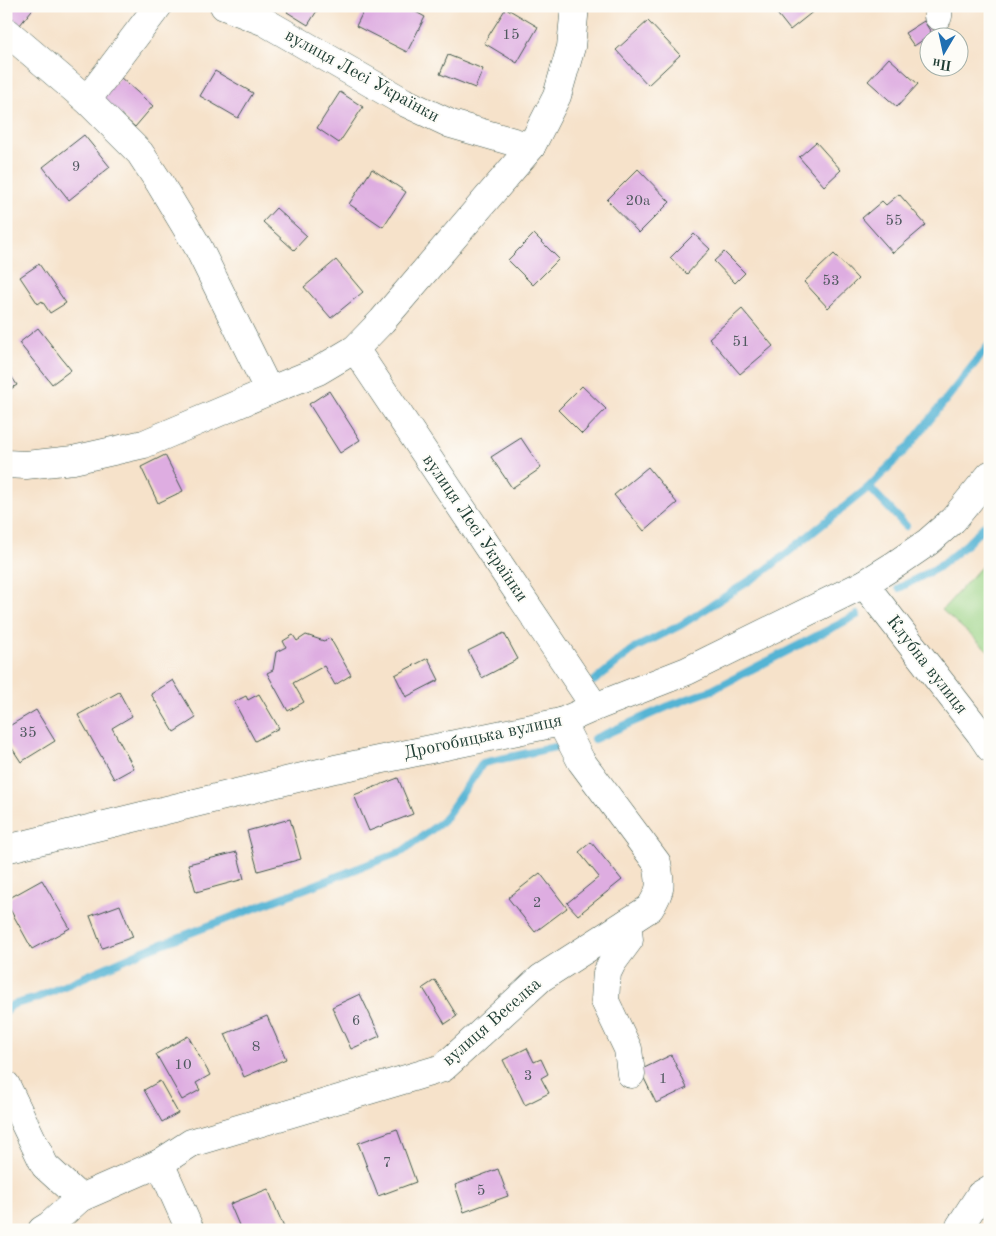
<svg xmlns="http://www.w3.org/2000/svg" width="996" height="1236" font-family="'Old Standard TT',serif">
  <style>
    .green { fill: #9bd386; stroke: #5d885d }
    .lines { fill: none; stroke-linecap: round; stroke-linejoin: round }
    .stream { stroke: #55b4d4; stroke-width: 8 }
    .building { fill: #deade1 }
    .minor-casing { stroke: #3f564a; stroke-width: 29 }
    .minor { stroke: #fff; stroke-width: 28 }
    .labels { text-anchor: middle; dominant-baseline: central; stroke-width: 4; stroke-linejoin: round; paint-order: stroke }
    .number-label { font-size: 15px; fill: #4f595f }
    .street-label { font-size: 18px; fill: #1f3d34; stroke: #fdfcf7 }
  </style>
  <rect width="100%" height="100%" fill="#fdfcf7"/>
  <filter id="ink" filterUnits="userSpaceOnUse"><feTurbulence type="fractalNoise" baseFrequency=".02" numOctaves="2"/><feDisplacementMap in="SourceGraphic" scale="10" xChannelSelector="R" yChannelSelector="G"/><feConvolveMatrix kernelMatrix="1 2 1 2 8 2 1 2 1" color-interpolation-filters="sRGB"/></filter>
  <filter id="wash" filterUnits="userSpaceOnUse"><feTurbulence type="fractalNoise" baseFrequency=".0096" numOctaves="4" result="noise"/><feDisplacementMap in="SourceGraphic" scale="20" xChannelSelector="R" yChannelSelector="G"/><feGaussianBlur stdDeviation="1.12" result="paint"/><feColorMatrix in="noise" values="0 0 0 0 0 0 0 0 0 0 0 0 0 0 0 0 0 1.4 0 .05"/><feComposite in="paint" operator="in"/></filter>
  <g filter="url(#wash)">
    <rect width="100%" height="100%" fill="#f6e2ca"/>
    <polygon class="green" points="990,557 990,652 942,610"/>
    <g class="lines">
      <g class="stream">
        <polyline points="869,487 906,526"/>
        <polyline points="899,588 937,568 967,544 990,520"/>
        <polyline points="594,681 635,648 681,625 766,570 869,487 909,446 990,344"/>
        <polyline points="594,739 669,706 712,690 857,615"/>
        <polyline points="6,1011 12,1005 37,998 141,952 403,851 443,821 483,763 555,747"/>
      </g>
    </g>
    <g id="blocks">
      <g class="building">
        <polygon points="10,6 35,6 20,25 6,15 6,11"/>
        <polygon points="291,6 320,6 308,25 287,12"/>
        <polygon points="366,6 405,6 425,17 407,52 356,26"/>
        <polygon points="771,6 820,6 790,30"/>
        <polygon points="506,8 538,27 517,63 484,43"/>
        <polygon points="648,21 680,55 648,85 616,50"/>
        <polygon points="924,21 932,34 914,46 905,33"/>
        <polygon points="448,55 483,69 475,88 440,74"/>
        <polygon points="889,58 918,84 897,107 868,81"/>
        <polygon points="215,71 253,93 238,118 200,96"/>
        <polygon points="120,77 153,106 135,127 102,98"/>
        <polygon points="340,92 363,107 339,143 317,128"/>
        <polygon points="84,135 110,167 69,200 43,167"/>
        <polygon points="816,142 841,170 824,186 799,157"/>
        <polygon points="372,169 406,192 383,227 349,204"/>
        <polygon points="638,169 670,202 639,233 607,200"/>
        <polygon points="899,194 926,225 893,253 862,218 882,201 886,205"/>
        <polygon points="276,208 307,236 294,250 263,222"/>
        <polygon points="534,234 559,259 533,285 508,260"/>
        <polygon points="694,234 710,249 687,274 670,258"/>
        <polygon points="724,252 745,273 735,283 714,261"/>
        <polygon points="834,254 858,279 828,308 804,282"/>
        <polygon points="336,260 363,292 331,318 304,287"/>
        <polygon points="39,264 66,303 50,313 42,301 38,304 20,277"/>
        <polygon points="742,309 773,346 740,374 709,338"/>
        <polygon points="38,328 71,370 52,384 19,343"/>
        <polygon points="6,368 17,385 6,392"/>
        <polygon points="582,386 606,409 582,434 558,410"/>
        <polygon points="329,391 360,440 340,453 309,404"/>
        <polygon points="521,438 541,468 512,488 491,457"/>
        <polygon points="165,455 183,491 158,503 141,467"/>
        <polygon points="648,467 677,503 644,531 614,495"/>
        <polygon points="504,633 518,659 482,678 468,651"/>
        <polygon points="293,635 297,641 306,635 324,641 330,638 351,675 335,685 324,666 293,683 304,702 288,711 267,673 273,670 276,652 286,647 283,641"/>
        <polygon points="428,658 439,680 406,697 395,675"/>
        <polygon points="173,680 196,718 174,732 151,694"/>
        <polygon points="119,692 132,716 112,728 134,768 114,779 78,715"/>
        <polygon points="259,694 279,728 255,741 234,702 246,696 248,700"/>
        <polygon points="36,710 55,741 21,762 6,739 6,728"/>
        <polygon points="398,778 413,814 369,831 354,795"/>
        <polygon points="290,819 301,859 258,871 247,831"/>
        <polygon points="591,842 622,880 578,915 567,903 599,877 579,852"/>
        <polygon points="237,852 244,879 196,892 188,864"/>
        <polygon points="540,873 567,908 535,932 508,898"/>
        <polygon points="42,880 70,928 32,949 6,902 6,900"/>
        <polygon points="120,905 133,937 102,948 90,916"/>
        <polygon points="435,980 457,1016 445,1024 423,988"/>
        <polygon points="360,994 380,1036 351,1049 332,1007"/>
        <polygon points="267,1016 286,1059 244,1077 225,1034"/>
        <polygon points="188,1036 210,1075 196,1083 200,1090 182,1100 156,1054"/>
        <polygon points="527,1048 534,1062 541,1059 548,1074 541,1078 549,1093 525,1105 503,1060"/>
        <polygon points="671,1055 687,1088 656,1103 640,1070"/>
        <polygon points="160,1081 178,1113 162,1122 144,1090"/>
        <polygon points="397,1129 416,1182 378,1196 358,1143"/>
        <polygon points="498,1169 508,1196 464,1212 455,1185"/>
        <polygon points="268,1189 285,1230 241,1230 230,1204"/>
      </g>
    </g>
  </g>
  <g filter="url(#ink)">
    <use href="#blocks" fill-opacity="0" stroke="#3f564a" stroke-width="1"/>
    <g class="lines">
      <g class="minor-casing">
        <g id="minor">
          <polyline points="224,6 265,22 404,102 451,124 531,147"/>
          <polyline points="575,6 571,47 557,96 531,147 382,321 355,349 595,707"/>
          <polyline points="938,16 939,6"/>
          <polyline points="6,31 87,100 140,153 159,182 198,247 269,391 318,371 355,349"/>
          <polyline points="87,100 158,6"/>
          <polyline points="6,464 26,465 73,460 144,444 269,391"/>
          <polyline points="864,584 980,733 990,748"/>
          <polyline points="6,849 335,769 561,722 595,707 687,671 864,584 896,564 928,542 953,520 990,475"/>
          <polyline points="627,923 629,940 612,963 607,973 606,985 605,1001 628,1049 631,1074"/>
          <polyline points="6,1085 45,1166 80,1198"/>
          <polyline points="160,1163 190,1230"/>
          <path d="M42,1230L50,1225L80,1198L160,1163L191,1143L443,1068L541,978L650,908C662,889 661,885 657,863L581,761L561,722"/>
          <polyline points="959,1230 960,1226 980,1195 990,1189"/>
        </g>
      </g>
      <use href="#minor" class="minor"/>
    </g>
  </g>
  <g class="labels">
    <g class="number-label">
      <text x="511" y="35">15</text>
      <text x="76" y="167">9</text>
      <text x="638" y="201">20а</text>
      <text x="894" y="221">55</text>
      <text x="831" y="281">53</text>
      <text x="741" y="342">51</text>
      <text x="28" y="733">35</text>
      <text x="537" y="903">2</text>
      <text x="356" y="1021">6</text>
      <text x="256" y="1047">8</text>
      <text x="183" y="1065">10</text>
      <text x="528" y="1076">3</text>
      <text x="663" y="1079">1</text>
      <text x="387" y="1163">7</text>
      <text x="481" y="1191">5</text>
    </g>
    <g class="street-label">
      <text transform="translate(362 76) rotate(29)">вулиця Лесі Українки</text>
      <text transform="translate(475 528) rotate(56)">вулиця Лесі Українки</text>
      <text transform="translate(927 665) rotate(52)">Клубна вулиця</text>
      <text transform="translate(483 737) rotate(-12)">Дрогобицька вулиця</text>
      <text transform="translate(492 1022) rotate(-41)">вулиця Веселка</text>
    </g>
  </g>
  <rect width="996" height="1236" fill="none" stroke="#fdfcf7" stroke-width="25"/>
  <g transform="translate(944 52) rotate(189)"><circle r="24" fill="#fdfcf7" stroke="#a4b0a9"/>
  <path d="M0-4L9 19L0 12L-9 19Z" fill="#1f6fb2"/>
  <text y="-8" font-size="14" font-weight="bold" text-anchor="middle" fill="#1f3d34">Пн</text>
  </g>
</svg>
